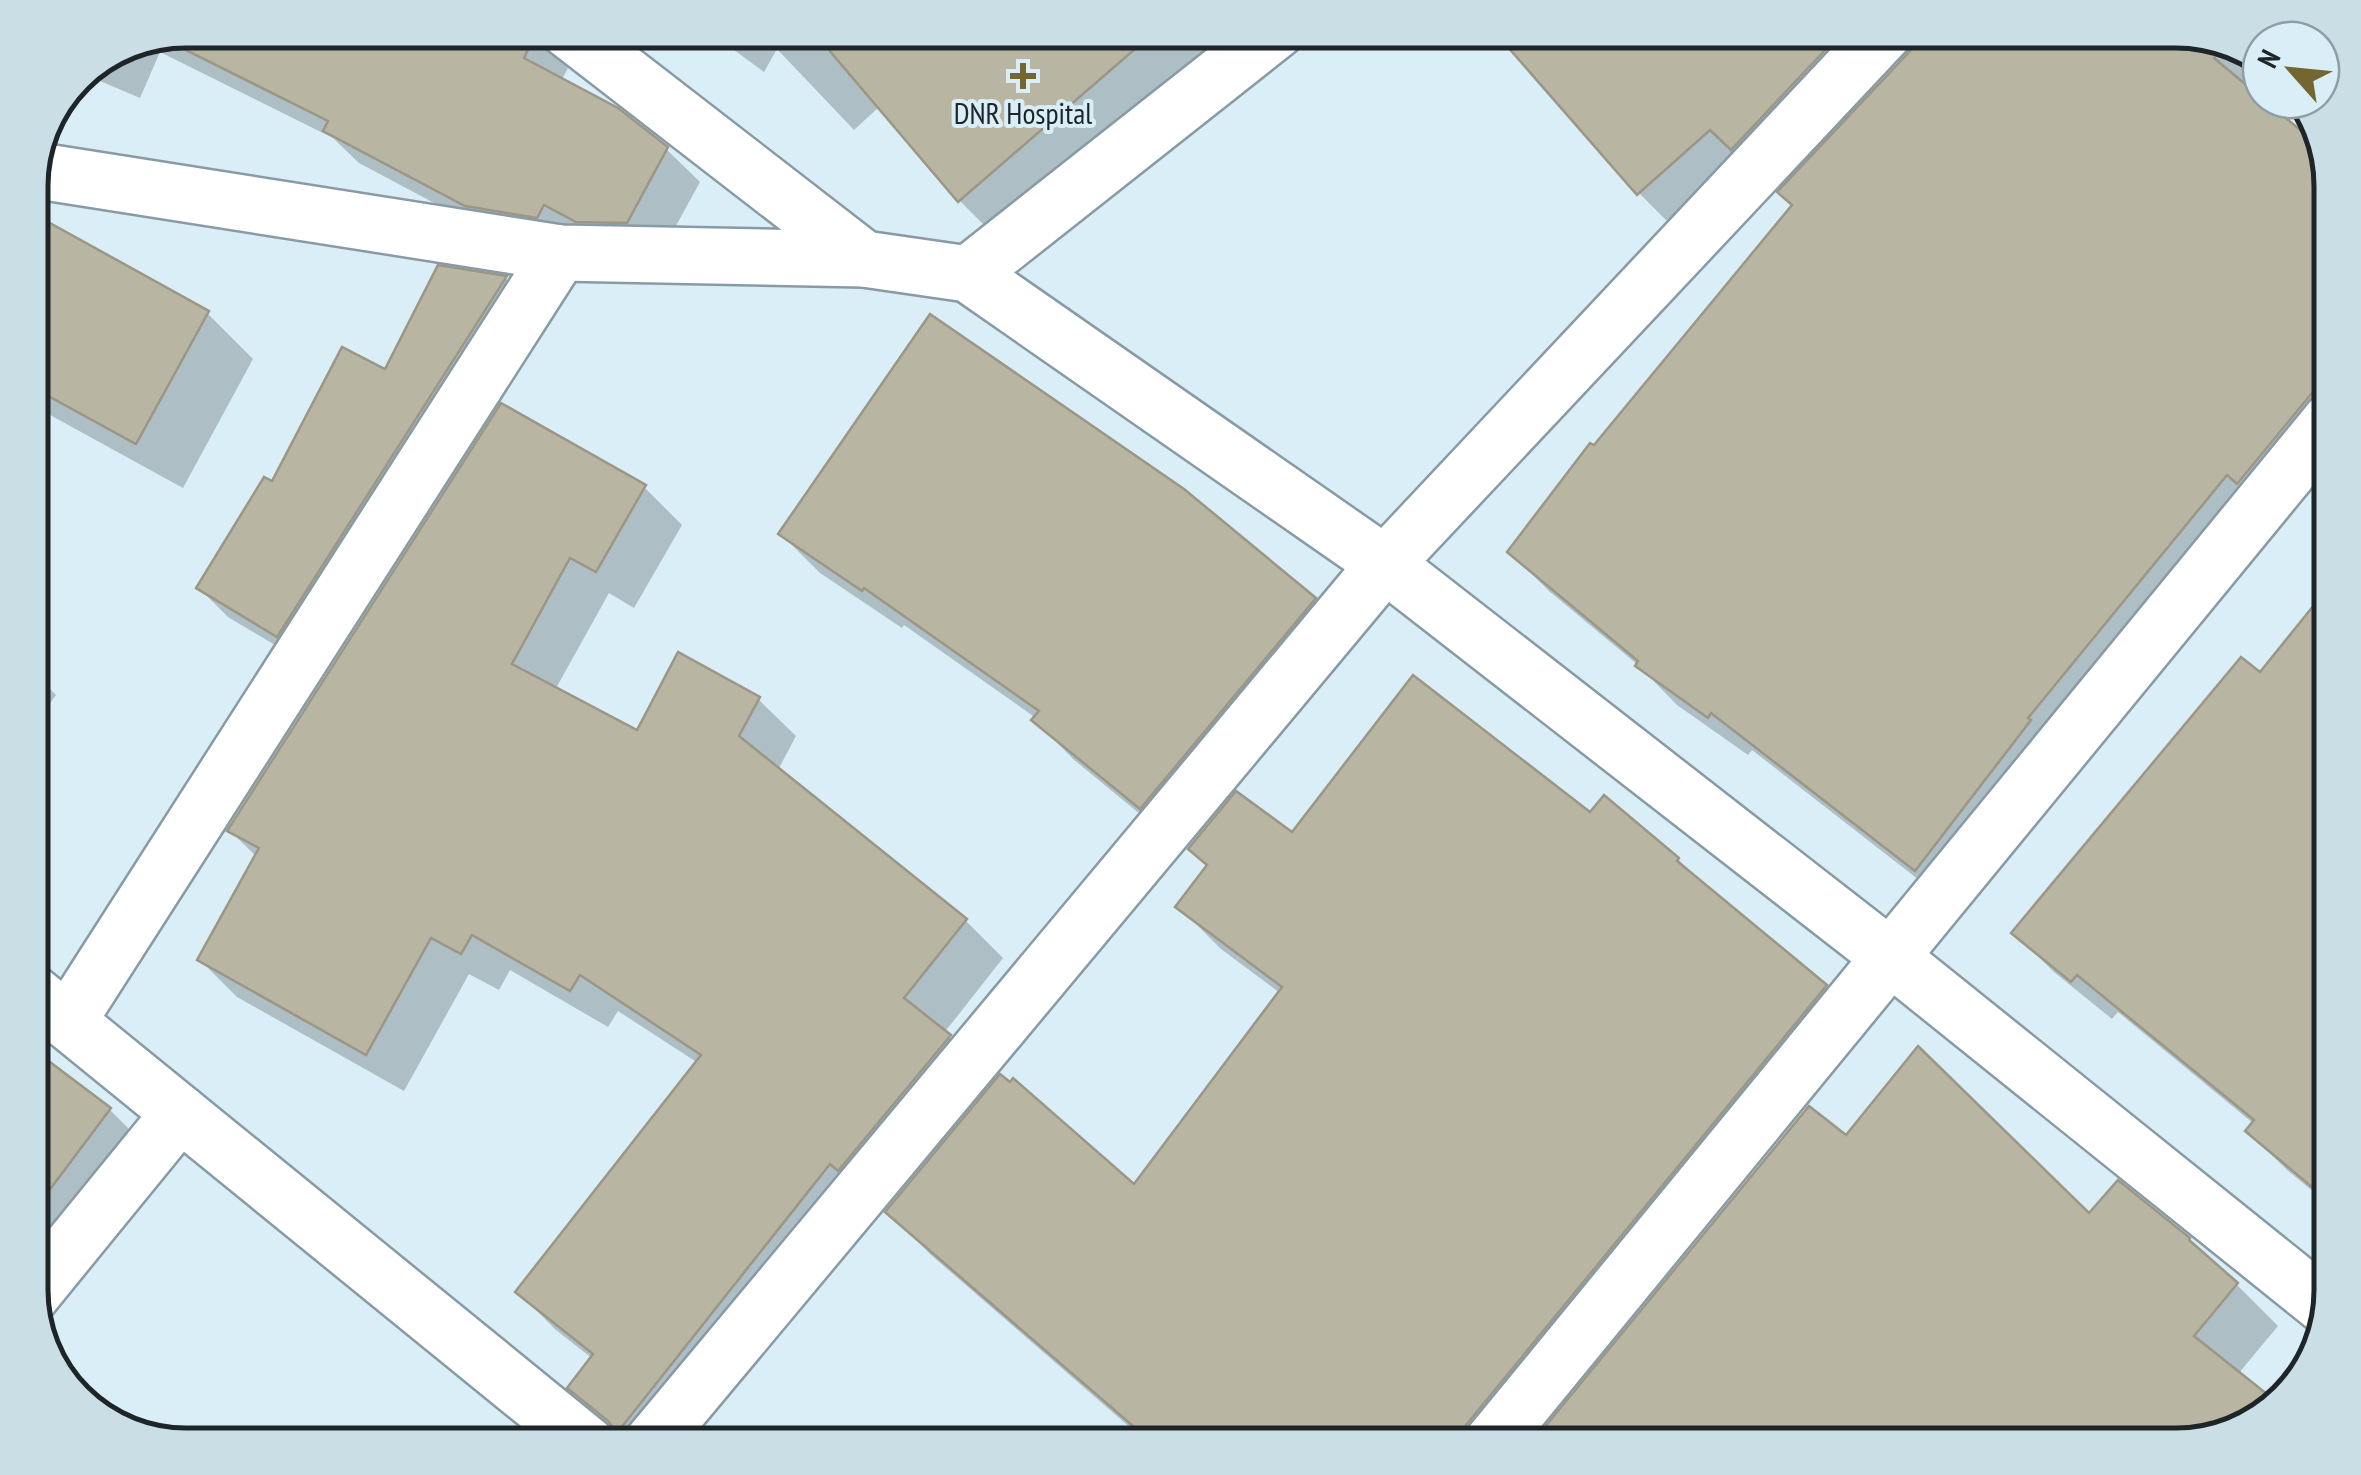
<svg xmlns="http://www.w3.org/2000/svg" width="2361" height="1475" font-family="'PT Sans Narrow',sans-serif">
  <style>
    .shadow { fill: #0003 }
    .building { fill: #b9b5a3; stroke: #9b9685; stroke-width: 2.5 }
    .lines { fill: none; stroke-linecap: round; stroke-linejoin: round }
    .street-casing { stroke: #889ba4; stroke-width: 60 }
    .secondary-casing { stroke: #889ba4; stroke-width: 60 }
    .street { stroke: #fff; stroke-width: 55 }
    .secondary { stroke: #fff; stroke-width: 55 }
    .poi-dot { fill: #736633; stroke: #d9eef7; stroke-width: 4 }
    .labels { text-anchor: middle; dominant-baseline: central; stroke-width: 8; stroke-linejoin: round; paint-order: stroke }
    .poi-label { font-size: 30px; fill: #1d2528; stroke: #d9eef7 }
    .rim { fill: none; stroke: #1d2528; stroke-width: 5 }
  </style>
  <rect width="100%" height="100%" fill="#d9eef7"/>
  <g class="shadow">
    <polygon points="186,30 526,30 536,35 568,68 561,81 666,149 700,182 660,255 500,238 359,163 333,138 160,52 140,98 81,73"/>
    <polygon points="707,30 1265,30 996,237 959,200 880,106 854,130 777,49 764,72"/>
    <polygon points="1499,30 2176,30 2261,56 2261,88 2255,95 2331,176 2331,458 1955,908 1752,750 1748,755 1677,705 1638,665 1549,591 1510,552 1794,206 1912,53 1920,37 1678,232 1639,193"/>
    <polygon points="30,215 207,313 253,359 183,488 30,404"/>
    <polygon points="439,268 506,279 535,308 307,664 228,617 199,588 273,485 386,373"/>
    <polygon points="2331,473 2331,518 2311,498"/>
    <polygon points="644,487 682,525 634,608 609,593 555,690 638,733 758,699 796,736 778,770 965,920 1003,958 944,1033 987,1075 632,1445 571,1388 593,1359 556,1330 518,1292 698,1063 618,1011 608,1027 510,970 499,990 469,974 404,1091 237,997 200,960 257,857 230,831"/>
    <polygon points="781,534 1314,600 1353,638 1179,846 1073,759 1035,720 1036,718 904,625 902,628 820,573"/>
    <polygon points="2331,588 2331,1206 2287,1170 2248,1131 2254,1124 2118,1012 2112,1019 2054,972 2014,933 2260,676"/>
    <polygon points="30,669 56,695 30,731"/>
    <polygon points="1591,815 1678,859 1708,890 1825,987 1867,1029 1525,1445 1121,1445 1133,1430 930,1254 889,1212 1135,1187 1280,993 1221,949 1179,907 1292,836"/>
    <polygon points="30,1050 110,1110 155,1155 30,1299"/>
    <polygon points="1846,1138 2089,1217 2236,1284 2278,1326 2238,1374 2275,1403 2253,1424 2176,1445 1534,1445"/>
    <polygon points="72,1375 157,1437 100,1419 66,1383"/>
  </g>
  <g class="building">
    <polygon points="186,30 537,30 524,58 618,108 668,147 627,223 576,222 544,205 537,218 465,206 323,131 328,121 164,39"/>
    <polygon points="812,30 1157,30 958,202"/>
    <polygon points="1493,30 1810,30 1826,49 1731,150 1710,130 1637,195"/>
    <polygon points="1918,30 2176,30 2225,45 2214,58 2323,149 2331,176 2331,370 2237,484 2227,475 2028,718 2031,720 1915,871 1711,713 1708,718 1635,666 1638,661 1507,552 1590,443 1594,445 1792,205 1777,192 1910,51"/>
    <polygon points="30,212 209,311 136,444 30,386"/>
    <polygon points="438,265 507,276 277,637 196,588 264,477 272,481 342,347 385,369"/>
    <polygon points="930,314 1184,489 1316,598 1140,809 1031,720 1039,711 864,588 862,591 778,534"/>
    <polygon points="501,403 646,485 596,572 570,558 512,664 637,730 678,652 760,697 739,736 967,919 904,998 951,1035 838,1171 830,1164 617,1433 608,1421 567,1388 593,1354 515,1292 701,1055 580,975 570,991 472,935 461,954 431,938 366,1055 197,960 259,848 227,831"/>
    <polygon points="2331,584 2331,1203 2245,1131 2254,1120 2077,975 2071,982 2011,933 2241,657 2260,672"/>
    <polygon points="1413,675 1590,812 1604,795 1679,858 1677,861 1827,985 1466,1425 1460,1445 1155,1445 885,1212 1000,1074 1010,1082 1013,1078 1134,1184 1282,987 1175,907 1207,865 1188,849 1236,791 1292,832"/>
    <polygon points="1918,1046 2089,1213 2118,1180 2190,1238 2189,1240 2238,1283 2194,1336 2277,1402 2253,1424 2176,1445 1530,1445 1809,1106 1846,1135"/>
    <polygon points="30,1047 111,1108 30,1216"/>
  </g>
  <g class="lines">
    <g class="street-casing">
      <g id="street">
        <polyline points="568,30 864,259"/>
        <polyline points="33,170 560,253 864,259 968,274 1385,564 1889,956 2326,1307"/>
        <polyline points="968,274 1277,30"/>
        <polyline points="68,1021 560,253"/>
        <polyline points="30,1297 180,1113"/>
        <polyline points="650,1445 1385,564 1887,30"/>
        <polyline points="1490,1445 2331,420"/>
      </g>
    </g>
    <g class="secondary-casing">
      <polyline id="secondary" points="30,991 588,1445"/>
    </g>
    <use href="#street" class="street"/>
    <use href="#secondary" class="secondary"/>
  </g>
  <path class="poi-dot" d="M1018 61h10v10h10v10h-10v10h-10v-10h-10v-10h10z"/>
  <g class="labels">
    <g class="poi-label">
      <text x="1023" y="112">DNR Hospital</text>
    </g>
  </g>
  <path d="M0 0H2361V1475H0ZM186 48H2176A138 138 0 0 1 2314 186V1290A138 138 0 0 1 2176 1428H186A138 138 0 0 1 48 1290V186A138 138 0 0 1 186 48Z" fill="#cadee6" fill-rule="evenodd"/>
  <path class="rim" d="M186 48H2176A138 138 0 0 1 2314 186V1290A138 138 0 0 1 2176 1428H186A138 138 0 0 1 48 1290V186A138 138 0 0 1 186 48Z"/>
  <g transform="translate(2291 70) rotate(297)"><circle r="48" fill="#d9eef7" stroke="#8e9ea4" stroke-width="2.5"/>
  <path d="M0-8L18 38L0 25L-18 38Z" fill="#736633"/>
  <text y="-15" font-size="28" font-weight="bold" text-anchor="middle" fill="#1d2528">N</text>
  </g>
</svg>
